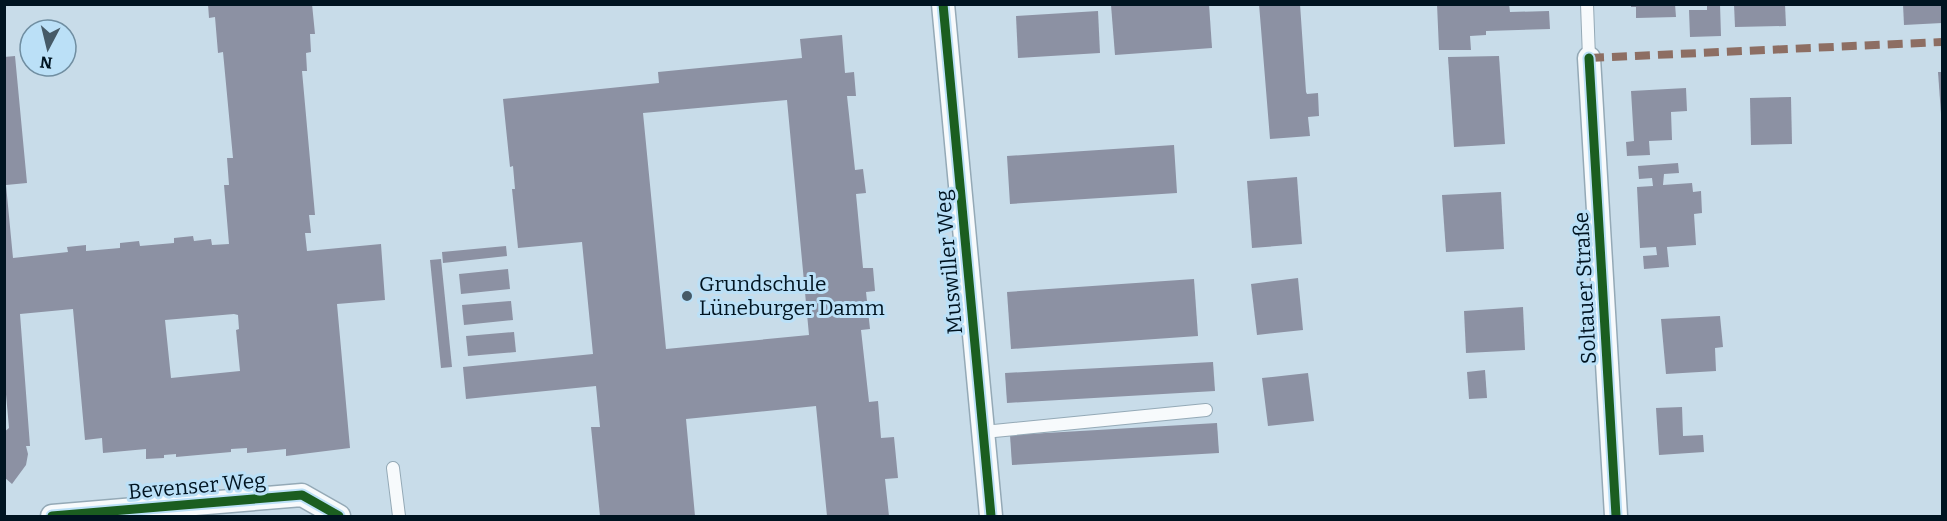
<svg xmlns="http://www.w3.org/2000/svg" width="1947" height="521" font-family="Bitter,serif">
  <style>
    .building { fill: #8c91a3; fill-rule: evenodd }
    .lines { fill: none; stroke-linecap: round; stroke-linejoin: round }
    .service-casing { stroke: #94a9b6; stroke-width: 14 }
    .minor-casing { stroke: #94a9b6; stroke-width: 25 }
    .service { stroke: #f7fafc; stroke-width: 12 }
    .minor { stroke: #f7fafc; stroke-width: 22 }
    .quiet { stroke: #8d6e63; stroke-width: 8; stroke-dasharray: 15 8; stroke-linecap: butt }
    .cycleway-casing { stroke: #bbe0f7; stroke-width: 13 }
    .cycleway { stroke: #1b5e20; stroke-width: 9 }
    .poi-dot { fill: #465a67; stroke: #bbe0f7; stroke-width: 2 }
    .labels { text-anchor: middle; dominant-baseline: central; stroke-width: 6; stroke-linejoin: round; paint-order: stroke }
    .street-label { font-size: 21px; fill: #001421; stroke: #bbe0f7 }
    .poi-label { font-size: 21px; fill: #001421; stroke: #bbe0f7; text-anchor: start }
  </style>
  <rect width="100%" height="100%" fill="#c8dce9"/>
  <g class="building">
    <path d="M208,4H312L315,34H310L311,52L306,53L307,71H302L315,215H309L311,233H305L307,251L381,244L385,300L337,304L350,448L286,456V449L247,453V448L231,449V452L176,457V454L164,455V458L146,459V449L103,453L102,438L85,440L73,309L20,314L30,446H26L28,454L26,465L12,484L4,477V432L9,428L4,372V57L15,56L27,183L6,185L13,258L68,252L67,247L86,245V251L120,248V243L139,241L140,246L174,243V238L193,236L194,241L211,239L212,245L229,244L224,185H229L227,158H233L223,52L218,53L215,17L209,18ZM234,314L238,315L239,329L236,330L240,371L171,378L165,320Z"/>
    <polygon points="1125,4 1209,4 1212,48 1115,55 1111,5"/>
    <polygon points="1259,4 1300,4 1306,92 1307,94 1318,93 1319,116 1308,117 1310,136 1270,139"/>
    <polygon points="1437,4 1509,4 1510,12 1549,11 1550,29 1486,31 1486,35 1470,36 1471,50 1439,50"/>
    <polygon points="1631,4 1675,4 1676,17 1636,18 1636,7 1631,7"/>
    <polygon points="1707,4 1720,4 1721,36 1690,37 1689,10 1707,10"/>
    <polygon points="1734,4 1785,4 1786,26 1735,27"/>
    <polygon points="1903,4 1942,4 1942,23 1904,25"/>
    <polygon points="1098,11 1100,53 1018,58 1016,16"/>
    <path d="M842,35L845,73L854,72L856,96H847L855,170L863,169L866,193L856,194L863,268H873L875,291L866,292L870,329L861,330L869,402L878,401L881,438L894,437L898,478L885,479L889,516H827L816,406L686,419L695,516H600L591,427H600L596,386L466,399L463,367L593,354L582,242L518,248L512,189H515L513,166L510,167L503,99L659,83L658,72L802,58L800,39ZM787,100L809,335L666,349L643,113Z"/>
    <polygon points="1499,56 1505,144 1454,147 1448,57"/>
    <polygon points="1938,72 1942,72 1942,114 1941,114"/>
    <polygon points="1686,88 1687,111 1671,112 1672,140 1649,141 1650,155 1627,156 1626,142 1634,141 1631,91"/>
    <polygon points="1791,97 1792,144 1751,145 1750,98"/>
    <polygon points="1174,145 1177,193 1010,204 1007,156"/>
    <polygon points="1678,163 1679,173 1664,174 1663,185 1692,183 1693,192 1701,191 1702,213 1694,214 1696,245 1667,247 1669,267 1644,269 1643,256 1657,255 1656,247 1640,248 1637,187 1653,186 1652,178 1639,179 1638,166"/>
    <polygon points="1297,177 1302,244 1252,248 1247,181"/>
    <polygon points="1501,192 1504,249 1446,252 1442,195"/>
    <polygon points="506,246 507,256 443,263 442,252"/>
    <polygon points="441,259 452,367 441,368 430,260"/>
    <polygon points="508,269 510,289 461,294 459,274"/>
    <polygon points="1298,278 1303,330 1257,335 1251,284"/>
    <polygon points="1194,279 1198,336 1011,349 1007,292"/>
    <polygon points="511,301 513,320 464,325 462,305"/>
    <polygon points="1523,307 1525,350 1466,353 1464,311"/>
    <polygon points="1720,316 1723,347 1715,348 1716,371 1666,374 1661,319"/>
    <polygon points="514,332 516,352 468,356 466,336"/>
    <polygon points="1213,362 1215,391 1007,403 1005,373"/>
    <polygon points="1485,370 1487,398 1469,399 1467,372"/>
    <polygon points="1308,373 1314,421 1268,426 1262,378"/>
    <polygon points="1682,407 1683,436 1703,435 1704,452 1659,455 1656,408"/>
    <polygon points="1217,423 1219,453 1012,465 1010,435"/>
  </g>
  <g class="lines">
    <g class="service-casing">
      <g id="service">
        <polyline points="1587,4 1589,58"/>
        <polyline points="984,432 1206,410"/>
        <polyline points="393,468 399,516"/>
      </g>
    </g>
    <g class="minor-casing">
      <g id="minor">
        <polyline points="943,4 991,516"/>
        <polyline points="1589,58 1616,516"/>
        <polyline points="52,516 302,495 339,516"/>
      </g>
    </g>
    <use href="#service" class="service"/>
    <use href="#minor" class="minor"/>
    <polyline class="quiet" points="1589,58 1942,42"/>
    <g class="cycleway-casing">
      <g id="cycleway">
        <polyline points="943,4 991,516"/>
        <polyline points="1589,58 1616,516"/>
        <polyline points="52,516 302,495 339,516"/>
      </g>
    </g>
    <use href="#cycleway" class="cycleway"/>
  </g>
  <circle class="poi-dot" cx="687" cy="296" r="6"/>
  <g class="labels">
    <g class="street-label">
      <text transform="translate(949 262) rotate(-95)">Muswiller Weg</text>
      <text transform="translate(1585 288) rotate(-93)">Soltauer Straße</text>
      <text transform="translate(197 486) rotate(-5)">Bevenser Weg</text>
    </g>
    <g class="poi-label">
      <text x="699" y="284">Grundschule<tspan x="699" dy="24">Lüneburger Damm</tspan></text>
    </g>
  </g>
  <rect width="1947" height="521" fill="none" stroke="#001421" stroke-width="12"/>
  <g transform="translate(48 48) rotate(187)"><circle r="28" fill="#bbe0f7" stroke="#708ea1" stroke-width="1.5"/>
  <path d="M0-4.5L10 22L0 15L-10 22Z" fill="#465a67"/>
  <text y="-9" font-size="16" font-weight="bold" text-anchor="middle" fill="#001421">N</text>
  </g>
</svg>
